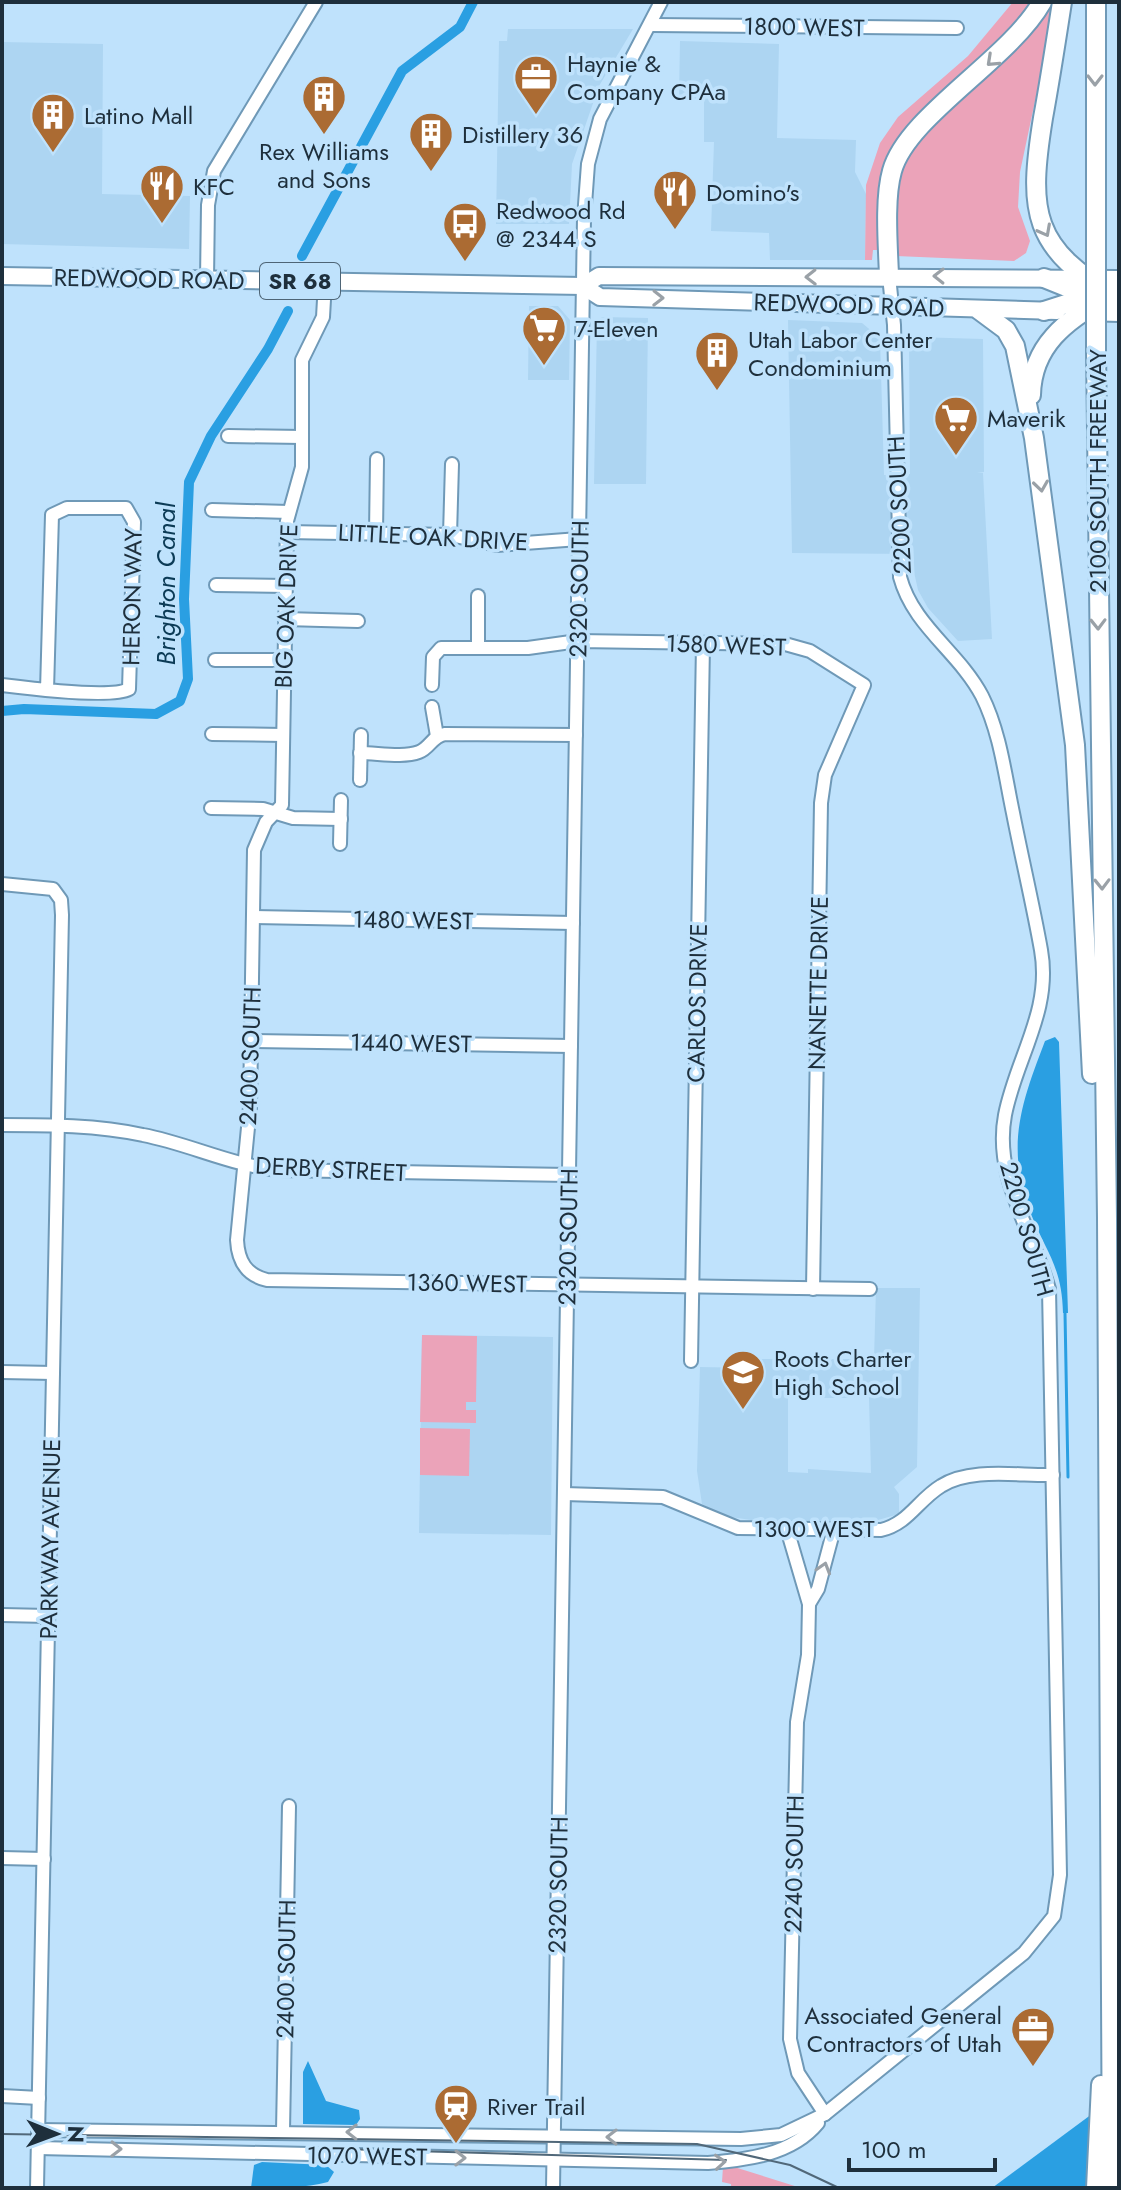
<svg xmlns="http://www.w3.org/2000/svg" width="1121" height="2190" font-family="Jost,sans-serif">
  <style>
    .built { fill: #add5f2; fill-rule: evenodd }
    .green { fill: #eba3b9 }
    .water { fill: #2a9fe2 }
    .lines { fill: none; stroke-linecap: round; stroke-linejoin: round }
    .stream { stroke: #2a9fe2; stroke-width: 3 }
    .canal { stroke: #2a9fe2; stroke-width: 10 }
    .minor-casing { stroke: #6f99b7; stroke-width: 16 }
    .major-casing { stroke: #6f99b7; stroke-width: 20 }
    .highway-casing { stroke: #6f99b7; stroke-width: 22 }
    .minor { stroke: #fff; stroke-width: 12 }
    .major { stroke: #fff; stroke-width: 16 }
    .highway { stroke: #fff; stroke-width: 18 }
    .tram { stroke: #516879; stroke-width: 2 }
    .highway-bridge-casing { stroke: #6f99b7; stroke-width: 22; stroke-linecap: butt }
    .highway-bridge { stroke: #fff; stroke-width: 18 }
    .oneway { stroke: #9aa1a7 }
    .labels { text-anchor: middle; dominant-baseline: central; stroke-width: 7; stroke-linejoin: round; paint-order: stroke }
    .shield { fill: #bfe2fc; stroke: #4e6576; stroke-width: 2 }
    .shield-label { font-size: 22px; font-weight: bold; fill: #1e2f3c }
    .street-label { font-size: 24px; fill: #1e2f3c; stroke: #bfe2fc }
    .poi-label { font-size: 24px; fill: #1e2f3c; stroke: #bfe2fc; text-anchor: start }
    .water-label { font-size: 26px; font-style: italic; fill: #0c3b56; stroke: #bfe2fc }
  </style>
  <rect width="100%" height="100%" fill="#bfe2fc"/>
  <g class="built">
    <polygon points="508,29 633,29 599,86 572,164 569,224 496,224 499,41 507,41"/>
    <polygon points="680,41 779,44 777,138 856,140 855,172 866,194 865,260 770,260 769,233 711,231 714,142 704,142 704,99 679,98"/>
    <polygon points="2,42 103,44 102,194 190,196 189,249 2,244"/>
    <polygon points="529,306 558,306 570,320 569,380 528,380"/>
    <polygon points="602,317 648,318 646,484 594,484 597,321"/>
    <polygon points="788,320 862,323 880,338 884,475 910,474 909,342 915,337 983,339 984,472 977,473 983,473 992,639 958,641 928,608 918,590 910,554 792,553"/>
    <path d="M876,1288H920L917,1467L894,1487L899,1494V1514L871,1522L751,1520L724,1516L702,1504L697,1471L700,1367L753,1368V1359H874ZM788,1398H869L871,1473L808,1469V1473L788,1472Z"/>
    <polygon points="422,1335 553,1337 551,1535 419,1533"/>
  </g>
  <g class="green">
    <polygon points="1013,2 1032,2 1006,35 900,136 886,157 878,187 878,250 873,250 872,260 865,260 866,185 880,143 898,117 968,56"/>
    <polygon points="1046,2 1056,2 1020,172 1018,207 1030,241 1026,253 1014,261 896,256 895,196 906,151"/>
    <polygon points="422,1335 477,1336 476,1402 466,1402 466,1410 476,1410 476,1423 420,1422"/>
    <polygon points="420,1428 470,1429 469,1476 420,1475"/>
    <polygon points="731,2166 801,2188 731,2188 731,2184 722,2182 723,2167"/>
  </g>
  <g class="water">
    <path d="M1055,1037L1059,1042L1068,1313H1063C1062,1267 1047,1254 1031,1214C1005,1147 1021,1104 1045,1041Z"/>
    <polygon points="308,2061 326,2101 359,2110 360,2119 356,2125 303,2124 303,2072"/>
    <polygon points="1119,2094 1099,2188 992,2188"/>
    <path d="M262,2162L326,2165L334,2172L328,2182C304,2188 279,2188 251,2188L254,2165Z"/>
  </g>
  <g class="lines">
    <polyline class="stream" points="1065,1313 1068,1477"/>
    <g class="canal">
      <polyline points="302,256 402,71 460,27 473,2"/>
      <polyline points="2,711 24,709 156,714 180,701 188,679 184,599 189,482 211,436 268,349 288,311"/>
    </g>
    <g class="minor-casing">
      <g id="minor">
        <polyline points="652,25 957,28"/>
        <polyline points="207,280 208,205 214,171 316,2"/>
        <path d="M325,282L323,317L302,360V467L287,521L282,805L266,822L254,850L250,1107L237,1240C238,1261 246,1275 267,1280L870,1289"/>
        <polyline points="228,436 302,437"/>
        <polyline points="212,510 289,512"/>
        <polyline points="287,532 450,535 497,545 579,539"/>
        <polyline points="376,533 377,459"/>
        <polyline points="450,535 452,464"/>
        <polyline points="216,585 286,586"/>
        <polyline points="285,619 358,621"/>
        <polyline points="478,647 478,596"/>
        <polyline points="215,660 284,660"/>
        <path d="M2,685C26,688 111,699 129,689L134,522L126,508H67L52,515L47,690"/>
        <polyline points="432,685 433,657 441,648 528,648 578,641 785,644 810,651 864,685 825,775 821,803 813,1289"/>
        <polyline points="432,707 437,736"/>
        <polyline points="212,734 283,735"/>
        <path d="M360,753C378,753 403,758 419,752C430,748 432,736 445,734L576,735"/>
        <polyline points="360,780 361,735"/>
        <polyline points="211,808 263,809 293,818 341,819"/>
        <polyline points="340,844 341,800"/>
        <polyline points="2,884 53,889 61,900 62,915 37,2188"/>
        <polyline points="253,917 573,923"/>
        <polyline points="251,1041 571,1046"/>
        <path d="M2,1125C49,1125 97,1125 143,1135C190,1144 232,1166 280,1170L569,1175"/>
        <polyline points="691,1361 703,644"/>
        <polyline points="2,1372 53,1373"/>
        <path d="M564,1494L663,1497L738,1528L881,1530C908,1524 918,1500 941,1486C970,1467 1019,1476 1053,1475"/>
        <polyline points="787,1529 809,1604"/>
        <polyline points="2,1615 48,1616"/>
        <polyline points="2,1858 44,1859"/>
        <polyline points="2,2096 39,2098"/>
        <polyline points="825,2114 798,2073 790,2039 797,1722 808,1655 809,1604 818,1589 834,1529"/>
        <path d="M38,2130L741,2139L781,2135L825,2114L1024,1953L1054,1916L1060,1875L1049,1289C1033,1231 993,1178 1005,1115C1016,1058 1052,1011 1041,950C1033,905 1022,859 1013,813C1005,775 1000,732 982,696C959,652 913,626 900,577L894,325L889,276"/>
        <polyline points="283,2131 289,1806"/>
        <path d="M38,2148L708,2163C746,2160 792,2155 818,2123"/>
        <polyline points="553,2188 584,218 588,164 600,119 661,2"/>
      </g>
    </g>
    <g class="major-casing">
      <g id="major">
        <polyline points="2,276 583,286 600,297 1057,311"/>
        <polyline points="583,286 599,276 1119,279"/>
        <polyline points="1084,312 1119,313"/>
      </g>
    </g>
    <g class="highway-casing">
      <g id="highway">
        <path d="M1062,2C1056,41 1050,80 1043,118C1028,211 1031,249 1119,298"/>
        <polyline points="1096,238 1096,2"/>
        <path d="M889,276C888,246 884,199 892,171C907,116 1009,60 1042,2"/>
        <polyline points="1044,278 1106,303"/>
        <polyline points="979,310 1006,330 1015,346 1034,438 1075,745 1092,1074"/>
        <polyline points="1044,311 1094,295"/>
        <polyline points="1096,350 1107,1218 1112,2188"/>
        <path d="M1031,395C1032,346 1066,320 1106,298"/>
        <polyline points="1096,2188 1101,2085"/>
      </g>
    </g>
    <use href="#minor" class="minor"/>
    <use href="#major" class="major"/>
    <use href="#highway" class="highway"/>
    <g class="tram">
      <polyline points="2,2134 697,2144 790,2165 839,2188"/>
      <polyline points="342,2149 726,2160"/>
    </g>
    <g class="highway-bridge-casing">
      <polyline id="highway-bridge" points="1096,350 1096,238"/>
    </g>
    <use href="#highway-bridge" class="highway-bridge"/>
  </g>
  <defs><path id="oneway-chevron" d="M-2-3.5L2.5 0L-2 3.5" fill="none" stroke-width="1.6" stroke-linecap="round" stroke-linejoin="round" transform="scale(2)"/></defs>
  <g class="oneway">
    <use href="#oneway-chevron" transform="translate(992 61) rotate(137)"/>
    <use href="#oneway-chevron" transform="translate(1095 80) rotate(90)"/>
    <use href="#oneway-chevron" transform="translate(1045 231) rotate(62)"/>
    <use href="#oneway-chevron" transform="translate(939 276) rotate(-179)"/>
    <use href="#oneway-chevron" transform="translate(811 277) rotate(179)"/>
    <use href="#oneway-chevron" transform="translate(658 298) rotate(1)"/>
    <use href="#oneway-chevron" transform="translate(1041 486) rotate(82)"/>
    <use href="#oneway-chevron" transform="translate(1098 624) rotate(89)"/>
    <use href="#oneway-chevron" transform="translate(1102 884) rotate(89)"/>
    <use href="#oneway-chevron" transform="translate(824 1568) rotate(-73)"/>
    <use href="#oneway-chevron" transform="translate(352 2132) rotate(-179)"/>
    <use href="#oneway-chevron" transform="translate(612 2137) rotate(-179)"/>
    <use href="#oneway-chevron" transform="translate(116 2149) rotate(1)"/>
    <use href="#oneway-chevron" transform="translate(460 2158) rotate(1)"/>
    <use href="#oneway-chevron" transform="translate(720 2162) rotate(-4)"/>
  </g>
  <defs>
    <g id="office-pin" transform="scale(2.3)"><path d="M0 17L-7.5 6A9.5 9.5 0 1 1 7.5 6Z" fill="#ab6b33" stroke="#bfe2fc"/><path d="M-6-3h4V-5.5h4V-3h4V5H-6ZM-1-4.5V-3h2v-1.5ZM-6 0V1H6V0Z" fill="#fff"/></g>
    <g id="building-pin" transform="scale(2.3)"><path d="M0 17L-7.5 6A9.5 9.5 0 1 1 7.5 6Z" fill="#ab6b33" stroke="#bfe2fc"/><path d="M-4-6H4V6H1V3H-1V6H-4ZM-2.5-4.3h1.7v1.8h-1.7ZM.8-4.3h1.7v1.8H.8ZM-2.5-1h1.7V.8h-1.7ZM.8-1h1.7V.8H.8Z" fill="#fff"/></g>
    <g id="restaurant-pin" transform="scale(2.3)"><path d="M0 17L-7.5 6A9.5 9.5 0 1 1 7.5 6Z" fill="#ab6b33" stroke="#bfe2fc"/><path d="M-5-6h1v4h1v-4h1v4h1v-4h1v5L-1.5 .5V6h-2V.5L-5-1ZM5-6V6H3V1.5H1.5Q1.5-4 5-6Z" fill="#fff"/></g>
    <g id="bus-pin" transform="scale(2.3)"><path d="M0 17L-7.5 6A9.5 9.5 0 1 1 7.5 6Z" fill="#ab6b33" stroke="#bfe2fc"/><path d="M-5-6H5V4H4V6H2V4H-2V6H-4V4H-5ZM-3.5-4V0h7V-4ZM-3.5 1.2v1.5H-2V1.2ZM2 1.2v1.5H3.5V1.2Z" fill="#fff"/></g>
    <g id="supermarket-pin" transform="scale(2.3)"><path d="M0 17L-7.5 6A9.5 9.5 0 1 1 7.5 6Z" fill="#ab6b33" stroke="#bfe2fc"/><path d="M-6-5.5h2.5l.6 2H6L4.5 2H-2.5L-4.4-4H-6ZM-1.5 3.2a1.3 1.3 0 1 0 .1 0ZM3 3.2a1.3 1.3 0 1 0 .1 0Z" fill="#fff"/></g>
    <g id="school-pin" transform="scale(2.3)"><path d="M0 17L-7.5 6A9.5 9.5 0 1 1 7.5 6Z" fill="#ab6b33" stroke="#bfe2fc"/><path d="M0-5L7-2L0 1L-7-2ZM-4 1L0 2.5L4 1V4Q0 6-4 4Z" fill="#fff"/></g>
    <g id="station-pin" transform="scale(2.3)"><path d="M0 17L-7.5 6A9.5 9.5 0 1 1 7.5 6Z" fill="#ab6b33" stroke="#bfe2fc"/><path d="M-3-6H3Q5-6 5-4V2Q5 4 3 4L4.5 6H3L1.5 4h-3L-3 6H-4.5L-3 4Q-5 4-5 2V-4Q-5-6-3-6ZM-3.5-4v3h7v-3ZM-3.5 1v1.5H-2V1ZM2 1v1.5H3.5V1Z" fill="#fff"/></g>
  </defs>
  <g fill-rule="evenodd">
    <use href="#office-pin" x="536" y="77"/>
    <use href="#building-pin" x="324" y="97"/>
    <use href="#building-pin" x="53" y="115"/>
    <use href="#building-pin" x="431" y="134"/>
    <use href="#restaurant-pin" x="162" y="186"/>
    <use href="#restaurant-pin" x="675" y="192"/>
    <use href="#bus-pin" x="465" y="224"/>
    <use href="#supermarket-pin" x="544" y="328"/>
    <use href="#building-pin" x="717" y="353"/>
    <use href="#supermarket-pin" x="956" y="418"/>
    <use href="#school-pin" x="743" y="1372"/>
    <use href="#office-pin" x="1033" y="2029"/>
    <use href="#station-pin" x="456" y="2106"/>
  </g>
  <g class="labels">
    <rect class="shield" x="260" y="263" width="80" height="36" rx="6"/>
    <g class="shield-label">
      <text x="300" y="281">SR 68</text>
    </g>
    <g class="street-label">
      <text transform="translate(804 27) rotate(1)">1800 WEST</text>
      <text transform="translate(149 279) rotate(1)">REDWOOD ROAD</text>
      <text transform="translate(849 305) rotate(2)">REDWOOD ROAD</text>
      <text transform="translate(1097 471) rotate(-90)">2100 SOUTH FREEWAY</text>
      <text transform="translate(899 505) rotate(-93)">2200 SOUTH</text>
      <text transform="translate(433 537) rotate(3)">LITTLE OAK DRIVE</text>
      <text transform="translate(579 589) rotate(-89)">2320 SOUTH</text>
      <text transform="translate(132 597) rotate(-89)">HERON WAY</text>
      <text transform="translate(286 606) rotate(-88)">BIG OAK DRIVE</text>
      <text transform="translate(726 645) rotate(2)">1580 WEST</text>
      <text transform="translate(413 920) rotate(1)">1480 WEST</text>
      <text transform="translate(818 983) rotate(-89)">NANETTE DRIVE</text>
      <text transform="translate(697 1003) rotate(-89)">CARLOS DRIVE</text>
      <text transform="translate(411 1043) rotate(1)">1440 WEST</text>
      <text transform="translate(250 1056) rotate(-88)">2400 SOUTH</text>
      <text transform="translate(331 1169) rotate(3)">DERBY STREET</text>
      <text transform="translate(1027 1229) rotate(74)">2200 SOUTH</text>
      <text transform="translate(568 1237) rotate(-89)">2320 SOUTH</text>
      <text transform="translate(467 1283) rotate(1)">1360 WEST</text>
      <text x="814" y="1528">1300 WEST</text>
      <text transform="translate(50 1539) rotate(-89)">PARKWAY AVENUE</text>
      <text transform="translate(794 1864) rotate(-89)">2240 SOUTH</text>
      <text transform="translate(558 1885) rotate(-89)">2320 SOUTH</text>
      <text transform="translate(286 1969) rotate(-89)">2400 SOUTH</text>
      <text transform="translate(367 2156) rotate(1)">1070 WEST</text>
    </g>
    <g class="poi-label">
      <text x="567" y="63">Haynie &amp;<tspan x="567" dy="28">Company CPAa</tspan></text>
      <text x="84" y="115">Latino Mall</text>
      <text x="462" y="134">Distillery 36</text>
      <text x="324" y="151" text-anchor="middle">Rex Williams<tspan x="324" dy="28">and Sons</tspan></text>
      <text x="193" y="186">KFC</text>
      <text x="706" y="192">Domino's</text>
      <text x="496" y="210">Redwood Rd<tspan x="496" dy="28">@ 2344 S</tspan></text>
      <text x="575" y="328">7-Eleven</text>
      <text x="748" y="339">Utah Labor Center<tspan x="748" dy="28">Condominium</tspan></text>
      <text x="987" y="418">Maverik</text>
      <text x="774" y="1358">Roots Charter<tspan x="774" dy="28">High School</tspan></text>
      <text x="1002" y="2015" text-anchor="end">Associated General<tspan x="1002" dy="28">Contractors of Utah</tspan></text>
      <text x="487" y="2106">River Trail</text>
    </g>
    <g class="water-label">
      <text transform="translate(166 584) rotate(-90)">Brighton Canal</text>
    </g>
  </g>
  <rect width="1121" height="2190" fill="none" stroke="#1e2f3c" stroke-width="8"/>
  <g transform="translate(56 2134) rotate(91)" stroke="#bfe2fc" stroke-width="6" paint-order="stroke">
  <path d="M0-6L14 30L0 20L-14 30Z" fill="#1e2f3c"/>
  <text y="-12" font-size="22" font-weight="bold" text-anchor="middle" fill="#1e2f3c">N</text>
  </g>
  <path d="M849 2158v12h146v-12" fill="none" stroke="#1e2f3c" stroke-width="4"/>
  <text x="861" y="2158" font-size="24" fill="#1e2f3c" stroke="#bfe2fc" stroke-width="6" paint-order="stroke">100 m</text>
</svg>
